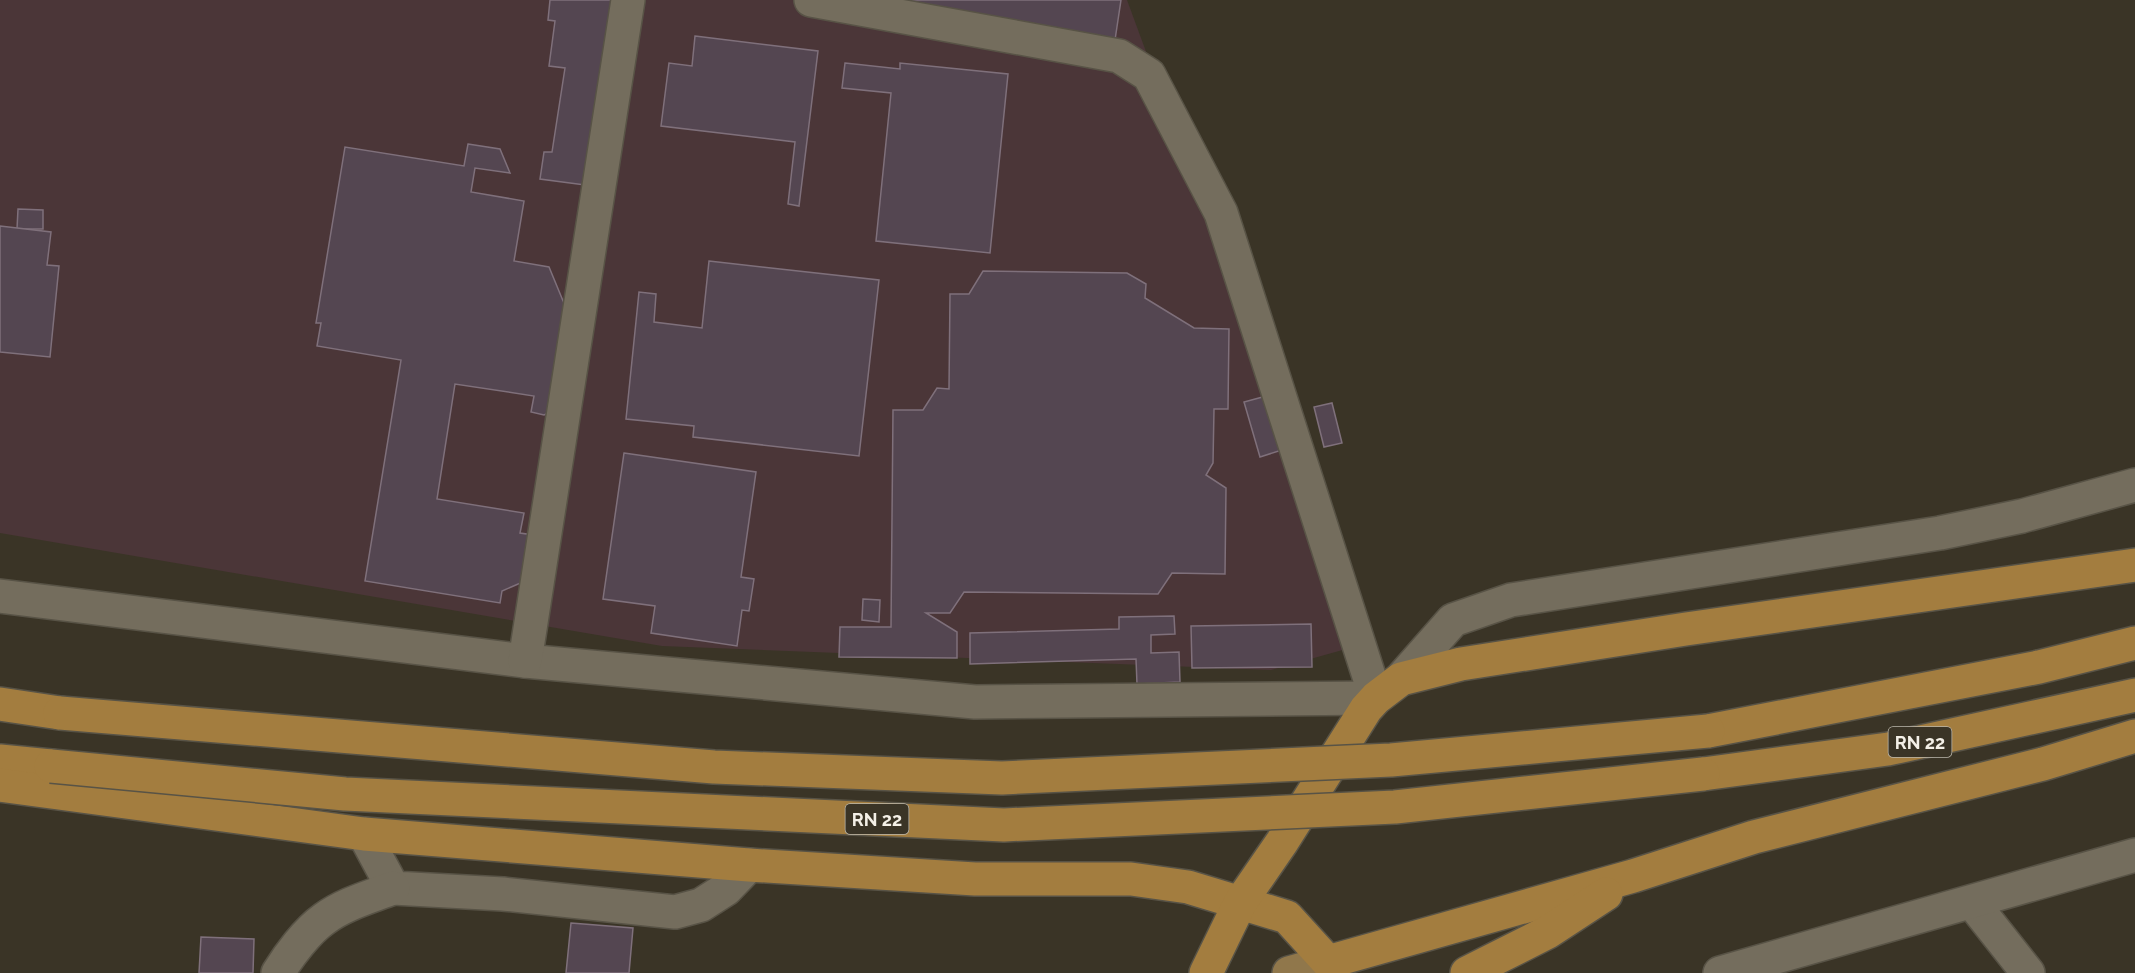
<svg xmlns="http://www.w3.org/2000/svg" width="2135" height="973" font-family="Raleway,sans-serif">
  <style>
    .industrial { fill: #4b3638 }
    .building { fill: #544651; stroke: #7f707b; stroke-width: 1.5 }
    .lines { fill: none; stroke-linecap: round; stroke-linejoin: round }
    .minor-casing { stroke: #585346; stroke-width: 36 }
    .major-casing { stroke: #585346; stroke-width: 36 }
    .highway-casing { stroke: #585346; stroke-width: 36 }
    .minor { stroke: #746d5d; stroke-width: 33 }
    .major { stroke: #90774b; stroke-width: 33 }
    .highway { stroke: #a37d3f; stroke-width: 33 }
    .highway-bridge-casing { stroke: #585346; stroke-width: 36; stroke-linecap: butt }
    .highway-bridge { stroke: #a37d3f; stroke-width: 33 }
    .labels { text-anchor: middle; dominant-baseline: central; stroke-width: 5; stroke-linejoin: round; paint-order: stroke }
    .shield { fill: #3a3426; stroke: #bcb8ad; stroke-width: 1.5 }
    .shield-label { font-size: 18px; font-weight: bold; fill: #f4f0e7 }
  </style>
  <rect width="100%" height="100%" fill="#3a3426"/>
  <polygon class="industrial" points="0,0 1127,0 1364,644 1271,670 662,646 0,533"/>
  <g class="building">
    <polygon points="550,0 627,0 600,187 540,179 544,152 552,152 565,68 549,66 555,21 548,20"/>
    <polygon points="820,0 1121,0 1115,40"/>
    <polygon points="695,36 818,51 799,206 788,204 795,142 661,126 669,63 692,66"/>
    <polygon points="845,63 900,69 900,63 1008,74 990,253 876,241 891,93 842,88"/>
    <polygon points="468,144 500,149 510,173 475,168 471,192 524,201 514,261 549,267 573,325 560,408 544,415 531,412 534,396 455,384 437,499 524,513 520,533 541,536 546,572 502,591 500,603 365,581 401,360 317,346 321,323 316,323 345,147 464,166"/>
    <polygon points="18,209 43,210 43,229 17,229"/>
    <polygon points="0,226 51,232 47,265 59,266 50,357 0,352"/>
    <polygon points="709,261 879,280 859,456 693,437 694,426 626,419 639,292 656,294 654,322 702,328"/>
    <polygon points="983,271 1127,273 1146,284 1145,298 1194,328 1229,329 1228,409 1214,409 1213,463 1206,475 1226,488 1225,574 1172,573 1158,594 964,592 950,613 926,613 957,632 957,658 839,657 840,627 891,627 893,410 923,410 937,388 949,389 950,294 969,294"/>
    <polygon points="1270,395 1285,449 1260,457 1244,402"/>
    <polygon points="1332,403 1342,443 1324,447 1314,407"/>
    <polygon points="624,453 756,472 741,577 754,579 749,611 742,610 737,646 651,633 655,606 603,599"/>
    <polygon points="863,599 880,600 879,622 862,620"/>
    <polygon points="1174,616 1175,634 1151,635 1151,653 1179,652 1180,682 1137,684 1136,659 970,664 970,633 1119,629 1119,617"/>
    <polygon points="1311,624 1312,667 1192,668 1191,626"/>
    <polygon points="571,923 633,928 629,973 566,973"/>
    <polygon points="201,937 254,939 253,973 199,973"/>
  </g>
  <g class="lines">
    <g class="minor-casing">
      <g id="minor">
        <polyline points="0,596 525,661 975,702 1376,698 1221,213 1149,75 1119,56 811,0"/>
        <polyline points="525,661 628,0"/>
        <polyline points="1401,679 1453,620 1511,600 1940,533 2022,516 2135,485"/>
        <polyline points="364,834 393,888 503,894 675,912 701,905 726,889 749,865"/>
        <polyline points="1972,902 2028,973"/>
        <path d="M278,973C289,955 307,931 324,919C344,904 370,897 393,888"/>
        <polyline points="1720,973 2135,855"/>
      </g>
    </g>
    <g class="major-casing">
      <polyline id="major" points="1289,973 1328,962"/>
    </g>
    <g class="highway-casing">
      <g id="highway">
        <polyline points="0,704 60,713"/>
        <polyline points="1708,731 2039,667 2135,643"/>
        <polyline points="0,761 51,766"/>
        <polyline points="1703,774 1888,749 2135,695"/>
        <polyline points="0,785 364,834 749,865 975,879 1131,879 1188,887 1287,917 1328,962 1633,876 1754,837 2043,764 2135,736"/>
        <polyline points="1206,973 1240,903 1282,842 1366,709 1376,698 1401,679 1461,664 1686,629 2135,565"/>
        <polyline points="1467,973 1548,932 1606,894"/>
      </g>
    </g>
    <use href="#minor" class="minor"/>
    <use href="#major" class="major"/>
    <use href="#highway" class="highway"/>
    <g class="highway-bridge-casing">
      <g id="highway-bridge">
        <polyline points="60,713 714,767 1002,778 1391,760 1708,731"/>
        <polyline points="51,766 345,794 1004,825 1395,807 1703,774"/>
      </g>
    </g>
    <use href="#highway-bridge" class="highway-bridge"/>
  </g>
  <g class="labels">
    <g class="shield">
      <rect x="1888.5" y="727" width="63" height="30" rx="4.5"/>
      <rect x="845.5" y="804" width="63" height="30" rx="4.5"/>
    </g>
    <g class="shield-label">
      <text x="1920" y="742">RN 22</text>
      <text x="877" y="819">RN 22</text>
    </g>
  </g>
</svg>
